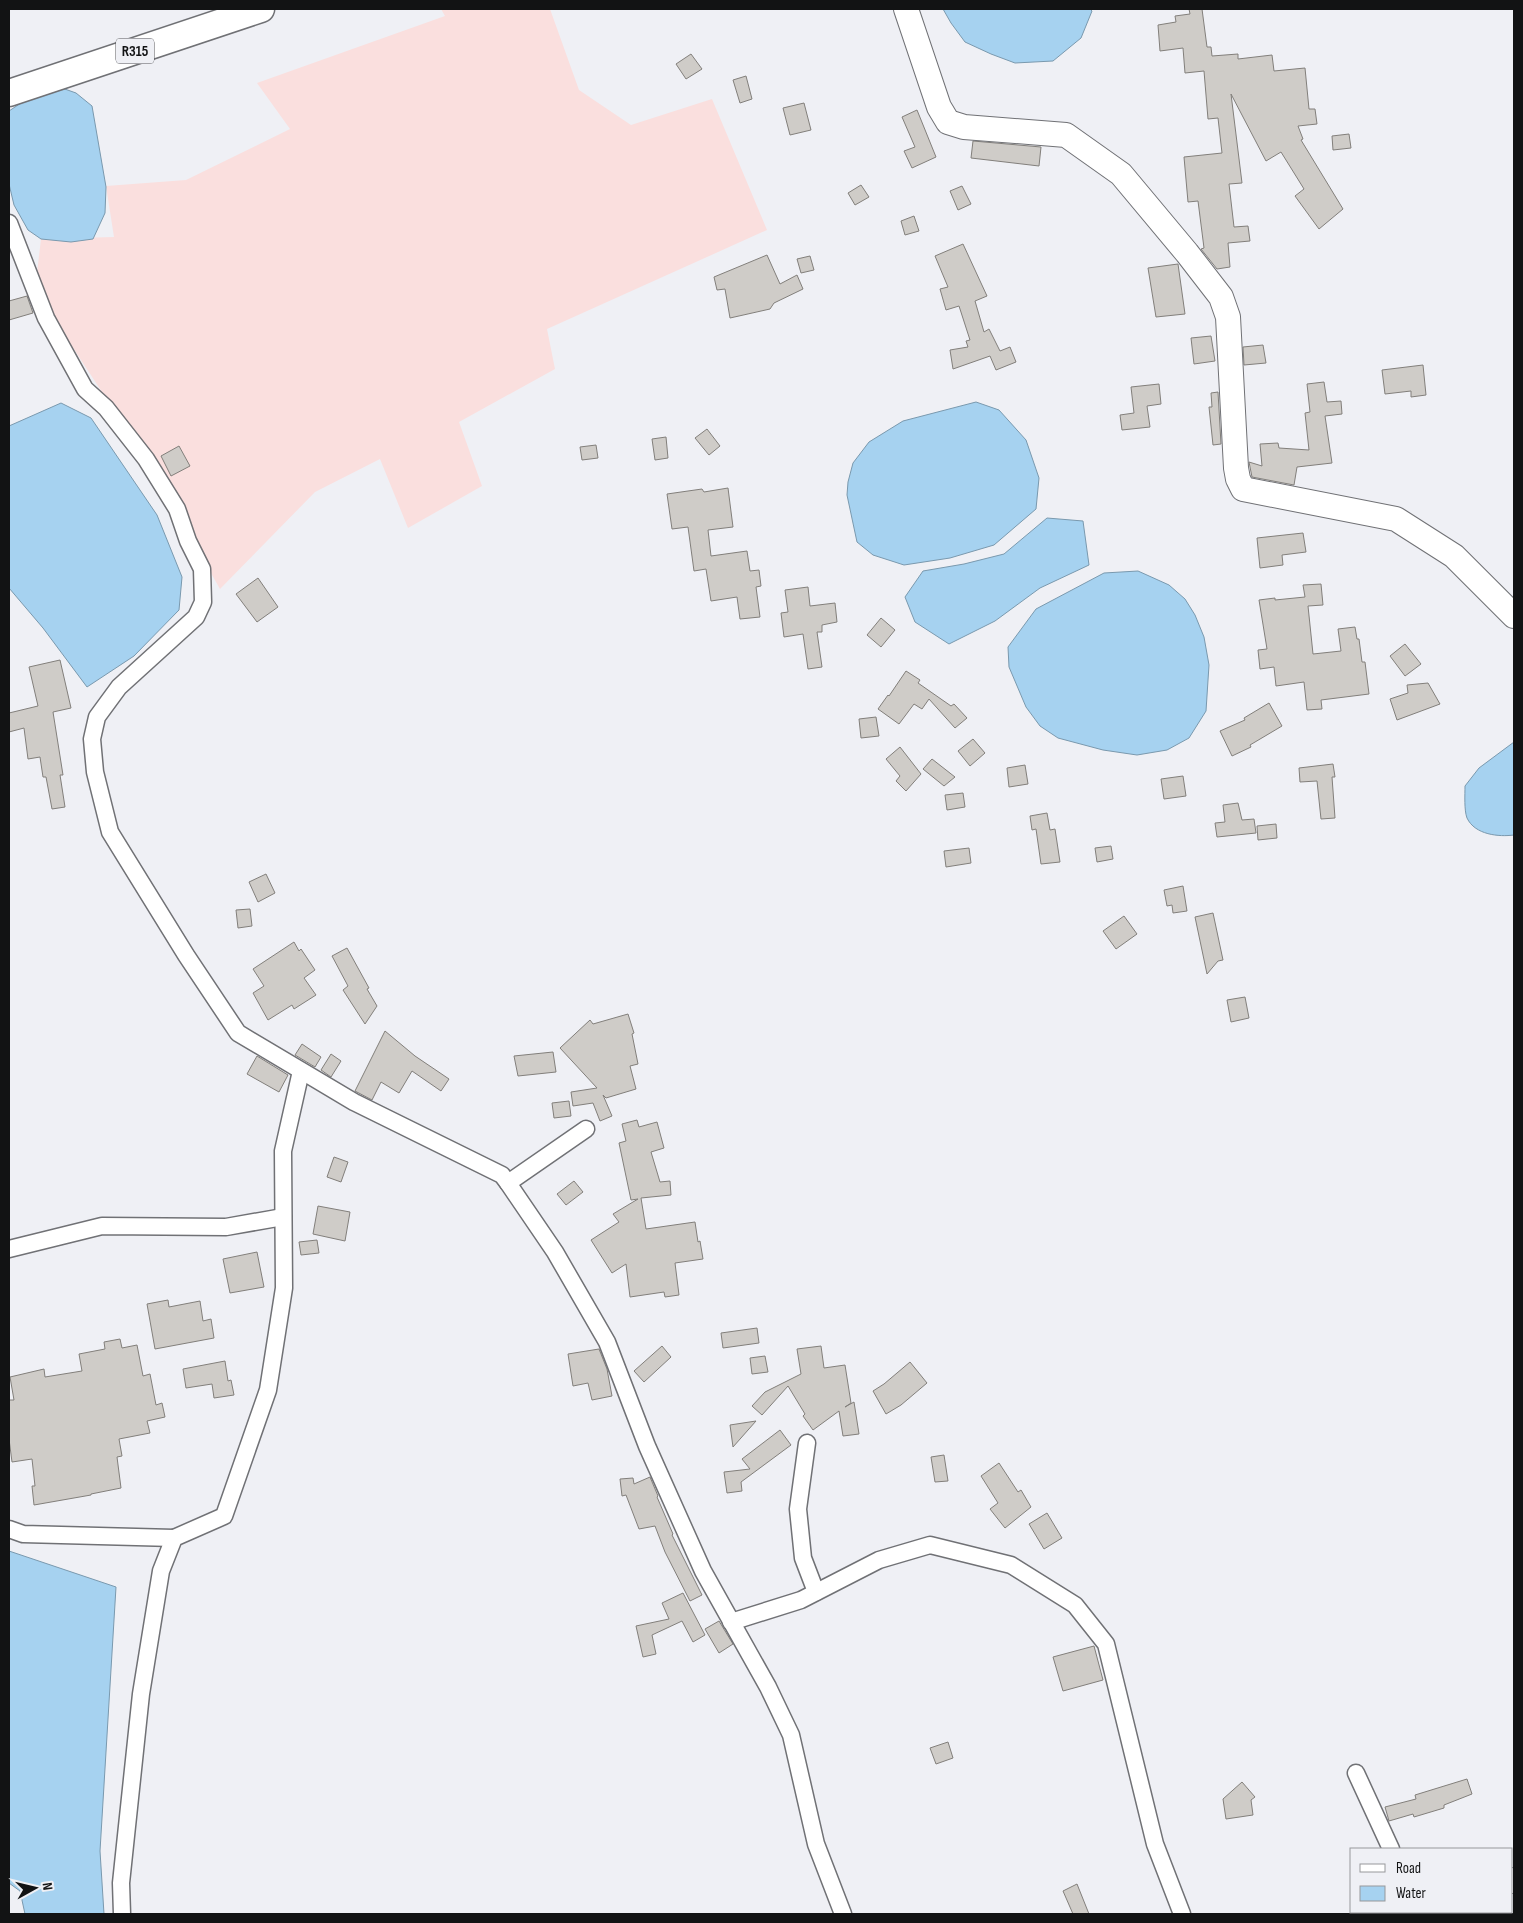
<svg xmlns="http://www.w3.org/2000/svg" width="1523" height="1923" font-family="'Sofia Sans Condensed',sans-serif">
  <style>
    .industrial { fill: #fadfde }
    .water { fill: #a6d2f0; stroke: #7a99ae }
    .building { fill: #cfccc8; stroke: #827f7b }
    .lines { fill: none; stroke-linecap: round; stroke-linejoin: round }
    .street-casing { stroke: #707175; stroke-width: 19 }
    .secondary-casing { stroke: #707175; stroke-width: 26 }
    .primary-casing { stroke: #707175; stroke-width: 29 }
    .street { stroke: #fff; stroke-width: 16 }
    .secondary { stroke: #fff; stroke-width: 24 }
    .primary { stroke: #fff; stroke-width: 26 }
    .labels { text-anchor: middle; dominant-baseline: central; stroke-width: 4; stroke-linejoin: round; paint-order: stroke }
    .shield { fill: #eff0f5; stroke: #545558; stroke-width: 1 }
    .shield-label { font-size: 15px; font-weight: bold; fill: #121314 }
  </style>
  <rect width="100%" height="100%" fill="#eff0f5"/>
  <polygon class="industrial" points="441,9 550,9 579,90 631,125 712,99 767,230 547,329 555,369 459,422 482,486 408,528 380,459 315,492 220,589 146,459 35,290 41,239 114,237 106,186 186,180 290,129 257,83 445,16"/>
  <g class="water">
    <polygon points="943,9 1090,9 1092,11 1081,38 1053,61 1015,63 991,54 965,42 951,23"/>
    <polygon points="62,88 76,93 92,106 106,187 105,213 93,239 71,242 41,239 28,230 14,205 9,184 9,111 30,97"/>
    <polygon points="976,402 999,410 1026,440 1039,478 1036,509 994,545 950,558 904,565 873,555 857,542 847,495 848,482 853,463 869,442 903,421"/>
    <polygon points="61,403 91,418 157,515 182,577 179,610 134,656 87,687 43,628 9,588 9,426"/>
    <polygon points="1047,518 1083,521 1089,565 1040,588 995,621 949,644 915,622 905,597 923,571 964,564 1004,554"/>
    <polygon points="1138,571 1169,585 1185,599 1195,615 1204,637 1209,665 1206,711 1189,738 1167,750 1137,755 1103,750 1058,738 1040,726 1026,707 1009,667 1008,647 1036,609 1104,573"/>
    <path d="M1514,742V835C1499,837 1475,835 1467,818C1464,810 1465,795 1465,786L1479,768Z"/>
    <polygon points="9,1551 116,1587 100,1851 104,1914 25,1914 20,1891 9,1883"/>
  </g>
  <g class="building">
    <polygon points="1189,9 1202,9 1207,47 1211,47 1212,56 1238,54 1238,59 1272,55 1274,71 1305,68 1309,109 1315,109 1317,124 1298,126 1303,139 1301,140 1343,209 1319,229 1295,196 1304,189 1281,152 1266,161 1231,94 1242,183 1229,184 1234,227 1248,226 1250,241 1228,243 1230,267 1217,269 1201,249 1204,248 1198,201 1188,202 1184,157 1222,153 1218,118 1208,119 1204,71 1185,73 1183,48 1160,51 1158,25 1176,22 1175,16 1190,14"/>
    <polygon points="691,54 702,69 686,79 676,64"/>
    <polygon points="746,76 752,99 740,103 733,80"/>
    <polygon points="804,103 811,130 790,135 783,108"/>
    <polygon points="917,110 936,157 912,168 904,151 915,147 902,117"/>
    <polygon points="1349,134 1351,148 1333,150 1332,136"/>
    <polygon points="973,141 1041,147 1039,166 971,158"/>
    <polygon points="861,185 869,197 855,205 848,193"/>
    <polygon points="962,186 971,204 958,210 950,191"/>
    <polygon points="914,216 919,231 905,235 901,221"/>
    <polygon points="963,244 987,296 975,301 984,332 989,329 1000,351 1010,347 1016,362 996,370 990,356 953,369 950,350 968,347 966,341 970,340 959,306 946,310 940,289 948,287 935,256"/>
    <polygon points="767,255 780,284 797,275 803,289 774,303 770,309 730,318 725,289 717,290 714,277"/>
    <polygon points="810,256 814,270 801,273 797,259"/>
    <polygon points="1178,264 1185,314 1156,317 1148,268"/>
    <polygon points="27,296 33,313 9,320 9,301"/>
    <polygon points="1211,336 1215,361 1194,364 1191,338"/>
    <polygon points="1263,345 1266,363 1244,365 1243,347"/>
    <polygon points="1423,365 1426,395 1411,397 1411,391 1385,394 1382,370"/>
    <polygon points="1324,382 1327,402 1341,401 1342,414 1325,416 1332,463 1297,467 1294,485 1252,477 1249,462 1262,466 1260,444 1278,443 1279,448 1309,450 1305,413 1310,412 1307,384"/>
    <polygon points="1159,384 1161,404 1147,406 1150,427 1122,430 1120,415 1134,413 1131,387"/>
    <polygon points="1218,392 1221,444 1213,445 1209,407 1212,407 1211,393"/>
    <polygon points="707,429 720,446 709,455 695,438"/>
    <polygon points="666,437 668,458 655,460 652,439"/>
    <polygon points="596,445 598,458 582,460 580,447"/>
    <polygon points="179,446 190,466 171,476 161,456"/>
    <polygon points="728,488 733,527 708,530 711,556 747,551 750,571 759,570 761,586 756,587 760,617 740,619 737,597 711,601 706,569 694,571 688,527 672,529 667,494 702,489 704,492"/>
    <polygon points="1303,533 1306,552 1282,555 1283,565 1260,568 1257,538"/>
    <polygon points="258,578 278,607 257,622 236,594"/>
    <polygon points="1321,584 1323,605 1308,606 1313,654 1341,651 1338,629 1355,627 1357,639 1359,639 1362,662 1365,662 1369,694 1321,700 1322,709 1307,710 1304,682 1276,686 1274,667 1260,669 1258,650 1267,649 1259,600 1275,598 1275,600 1305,597 1303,585"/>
    <polygon points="808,587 810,606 835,603 837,622 822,625 822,632 817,632 822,667 808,669 803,634 784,637 781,613 788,612 785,590"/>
    <polygon points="881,618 895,630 881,647 867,635"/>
    <polygon points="1405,644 1421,664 1405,676 1390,656"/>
    <polygon points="60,660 71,708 53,712 63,775 60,775 65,807 52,809 46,777 43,777 40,757 28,759 24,728 9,732 9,713 38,706 29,667"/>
    <polygon points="906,671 920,680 918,683 951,706 954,704 967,718 955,728 929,699 922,709 914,704 899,724 878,709 888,695 889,696"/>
    <polygon points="1428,683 1440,704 1397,720 1390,699 1408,693 1407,685"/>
    <polygon points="1269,703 1282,726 1250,745 1251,747 1232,756 1220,731 1245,720 1244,718"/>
    <polygon points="876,717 879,736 861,738 859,719"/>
    <polygon points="973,739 985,753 970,766 958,751"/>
    <polygon points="900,747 921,774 906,791 896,781 900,776 886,759"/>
    <polygon points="932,759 955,777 944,786 923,769"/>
    <polygon points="1333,764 1335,777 1332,777 1335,818 1321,819 1317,781 1300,782 1299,768"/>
    <polygon points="1025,765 1028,784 1009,787 1007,768"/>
    <polygon points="1183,776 1186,796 1164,799 1161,779"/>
    <polygon points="963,793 965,807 947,810 945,795"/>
    <polygon points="1238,803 1242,820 1254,819 1256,833 1217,837 1215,823 1225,822 1223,805"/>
    <polygon points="1047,813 1050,830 1055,829 1060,862 1041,864 1036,829 1032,830 1030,816"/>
    <polygon points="1276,824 1277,838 1258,840 1257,826"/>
    <polygon points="1111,846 1113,859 1097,862 1095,848"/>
    <polygon points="969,848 971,863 946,867 944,851"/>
    <polygon points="266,874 275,893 258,902 249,882"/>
    <polygon points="1183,886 1187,911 1173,913 1172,905 1167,906 1164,890"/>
    <polygon points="250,909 252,926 238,928 236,910"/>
    <polygon points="1213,913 1223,960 1218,961 1207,974 1195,917"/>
    <polygon points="1124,916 1137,934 1116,949 1103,931"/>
    <polygon points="294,942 299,951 301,949 315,970 304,978 316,995 294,1009 292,1005 268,1020 253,993 264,986 253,969"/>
    <polygon points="347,948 369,988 367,989 377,1006 365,1024 343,990 348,986 332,956"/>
    <polygon points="1245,997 1249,1018 1231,1022 1227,1000"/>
    <polygon points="628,1014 634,1033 632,1034 638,1064 630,1066 636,1089 606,1098 603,1095 612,1116 600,1121 593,1103 573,1106 571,1092 597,1088 560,1048 590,1020 593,1024"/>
    <polygon points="385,1031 415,1056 449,1079 441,1091 412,1071 399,1093 381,1082 372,1100 355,1091"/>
    <polygon points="302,1044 321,1057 315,1067 295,1055"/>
    <polygon points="553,1052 556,1072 518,1076 514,1056"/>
    <polygon points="331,1054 341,1061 331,1077 321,1070"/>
    <polygon points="257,1056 288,1075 279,1092 247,1074"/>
    <polygon points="569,1101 571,1116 554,1118 552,1103"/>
    <polygon points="637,1120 639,1127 657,1122 664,1148 651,1152 660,1182 670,1181 671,1195 641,1198 646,1229 695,1222 698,1242 700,1241 703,1259 675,1263 679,1295 665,1297 664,1292 630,1297 626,1264 612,1273 591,1240 619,1222 613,1214 638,1199 631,1200 619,1143 626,1141 622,1124"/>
    <polygon points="334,1157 348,1162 341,1182 327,1177"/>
    <polygon points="574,1181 583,1192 566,1205 557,1194"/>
    <polygon points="318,1206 350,1212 345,1241 313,1234"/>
    <polygon points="317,1240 319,1253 301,1255 299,1242"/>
    <polygon points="257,1252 264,1287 230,1293 223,1259"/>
    <polygon points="168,1300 169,1307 200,1301 203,1321 211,1319 214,1338 155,1349 147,1304"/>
    <polygon points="757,1328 759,1343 723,1348 721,1333"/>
    <polygon points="120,1339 122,1348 137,1345 143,1376 150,1374 156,1405 162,1403 165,1417 147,1421 150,1433 119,1439 122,1456 117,1457 121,1488 91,1494 91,1495 34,1505 32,1486 35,1486 32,1459 12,1462 9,1439 9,1400 14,1400 10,1377 44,1369 45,1377 82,1371 79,1354 105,1349 104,1342"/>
    <polygon points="662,1346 671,1357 644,1382 634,1371"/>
    <polygon points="821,1346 824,1368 845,1365 851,1403 845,1407 854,1402 859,1434 843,1436 839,1411 813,1430 803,1416 805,1414 788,1386 762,1415 752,1406 765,1392 801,1374 797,1349"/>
    <polygon points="599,1349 607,1369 612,1396 592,1400 588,1383 573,1386 568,1354"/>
    <polygon points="765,1356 768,1372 752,1374 750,1358"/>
    <polygon points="225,1361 228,1381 231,1380 234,1395 214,1398 212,1384 186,1388 183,1369"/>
    <polygon points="910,1362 927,1383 901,1405 886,1414 873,1391 884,1384"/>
    <polygon points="756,1421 733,1447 730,1425"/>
    <polygon points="780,1430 791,1445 741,1482 742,1491 727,1493 724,1472 750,1469 742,1459"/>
    <polygon points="944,1455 948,1481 935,1482 931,1457"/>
    <polygon points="999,1463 1018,1492 1021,1490 1031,1507 1005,1528 990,1509 998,1503 981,1476"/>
    <polygon points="650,1477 658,1496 657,1497 673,1534 672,1535 702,1595 690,1601 665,1552 655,1526 639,1529 626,1495 622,1496 620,1479 633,1478 634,1484"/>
    <polygon points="1047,1513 1062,1538 1044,1549 1029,1524"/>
    <polygon points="683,1593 705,1635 693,1642 682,1621 652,1635 656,1654 643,1657 636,1626 669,1619 662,1603"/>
    <polygon points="719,1621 733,1644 719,1653 705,1629"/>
    <polygon points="1094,1646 1103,1680 1063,1691 1053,1657"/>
    <polygon points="948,1742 953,1758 936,1764 930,1748"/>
    <polygon points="1467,1779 1472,1794 1444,1805 1444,1808 1414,1817 1413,1814 1389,1821 1385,1807 1416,1799 1415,1795"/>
    <polygon points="1242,1782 1255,1797 1251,1800 1253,1815 1226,1819 1223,1799"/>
    <polygon points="1077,1884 1089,1914 1073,1914 1063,1891"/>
  </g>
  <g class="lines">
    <g class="street-casing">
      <g id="street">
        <polyline points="9,223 46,318 85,389 106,408 146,459 177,509 188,541 202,569 203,602 196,617 119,687 97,717 92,739 95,772 110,832 186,955 238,1033 354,1102 502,1175 508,1183 555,1252 607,1342 647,1446 703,1571 768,1687 791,1735 816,1844 843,1914"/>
        <polyline points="508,1183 586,1129"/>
        <polyline points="9,1249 102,1226 226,1227 283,1217"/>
        <polyline points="807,1443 798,1509 803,1558 816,1592"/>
        <polyline points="9,1529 23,1534 174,1538"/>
        <polyline points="731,1622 801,1600 879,1560 930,1545 1011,1565 1075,1605 1106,1644 1155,1844 1182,1914"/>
        <polyline points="1356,1773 1391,1849"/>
        <polyline points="1419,1912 1421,1914"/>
        <polyline points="122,1914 121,1883 141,1694 161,1571 174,1538 224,1516 268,1390 284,1288 283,1151 301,1071"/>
      </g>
    </g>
    <g class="secondary-casing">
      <g id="secondary">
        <polyline points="906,9 939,107 948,122 964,127 1066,135 1121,174 1187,253 1221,297 1228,317 1236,468 1238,479 1243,489 1396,519 1454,556 1514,616"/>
        <polyline points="1512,1881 1514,1880"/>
        <polyline points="1442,1914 1447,1912"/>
      </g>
    </g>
    <g class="primary-casing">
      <polyline id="primary" points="9,93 261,9"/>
    </g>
    <use href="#street" class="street"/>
    <use href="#secondary" class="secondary"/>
    <use href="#primary" class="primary"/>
  </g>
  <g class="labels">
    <rect class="shield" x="116" y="38.5" width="38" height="25" rx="4"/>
    <g class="shield-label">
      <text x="135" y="51">R315</text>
    </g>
  </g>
  <rect width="1523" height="1923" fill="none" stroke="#121314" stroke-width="20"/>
  <rect x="1350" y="1848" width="162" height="65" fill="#eff0f5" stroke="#97989b"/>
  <rect x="1360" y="1864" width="25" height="8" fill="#ffffff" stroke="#97989b"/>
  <text x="1396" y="1873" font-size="15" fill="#121314">Road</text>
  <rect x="1360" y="1886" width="25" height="15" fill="#a6d2f0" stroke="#97989b"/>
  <text x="1396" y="1898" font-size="15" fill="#121314">Water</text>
  <g transform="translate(35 1888) rotate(82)" stroke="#eff0f5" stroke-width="4" paint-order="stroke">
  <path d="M0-4L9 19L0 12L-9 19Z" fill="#121314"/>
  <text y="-8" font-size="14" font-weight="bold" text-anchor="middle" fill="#121314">N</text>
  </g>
</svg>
